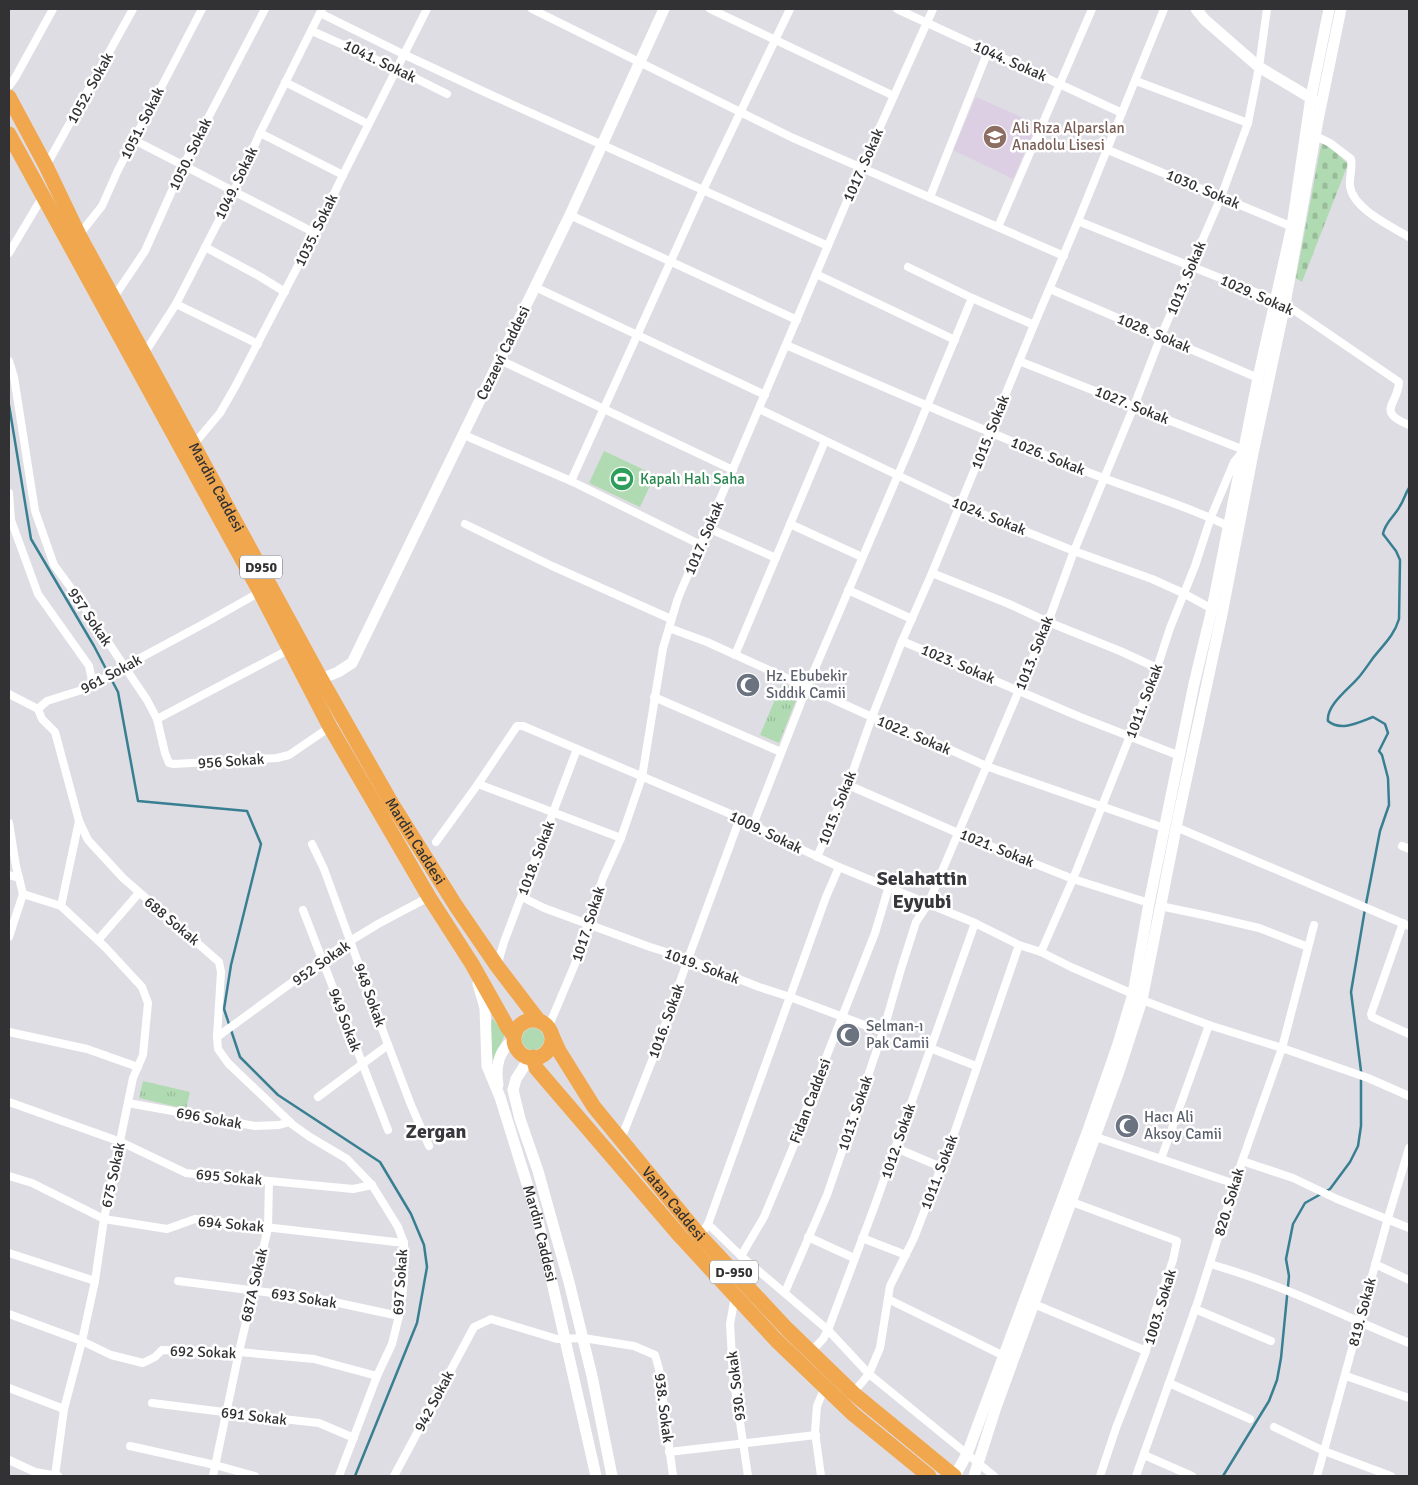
<svg xmlns="http://www.w3.org/2000/svg" width="1418" height="1485" font-family="Signika,sans-serif">
  <style>
    .education { fill: #dccfe3 }
    .grass { fill: #b0dab1 }
    .cemetery { fill: url(#cemetery-stones) }
    .park { fill: url(#park-tufts) }
    .lines { fill: none; stroke-linecap: round; stroke-linejoin: round }
    .stream { stroke: #387f92; stroke-width: 2.5 }
    .street { stroke: #fff; stroke-width: 8 }
    .secondary { stroke: #fff; stroke-width: 11 }
    .highway { stroke: #f1a74e; stroke-width: 15 }
    .labels { text-anchor: middle; dominant-baseline: central; stroke-width: 5; stroke-linejoin: round; paint-order: stroke }
    .shield { fill: #fff; stroke: #707071; stroke-width: 1 }
    .shield-label { font-size: 14px; font-weight: bold; fill: #323234 }
    .street-label { font-size: 15px; fill: #323234; stroke: #fff }
    .education-label { font-size: 15px; fill: #785e54; stroke: #fff; text-anchor: start }
    .leisure-label { font-size: 15px; fill: #27864d; stroke: #fff; text-anchor: start }
    .worship-label { font-size: 15px; fill: #5b616d; stroke: #fff; text-anchor: start }
    .district-label { font-size: 20px; font-weight: bold; fill: #38373c; stroke: #fff }
  </style>
  <defs>
    <pattern id="cemetery-stones" width="16" height="16" patternUnits="userSpaceOnUse" patternTransform="scale(1.25)"><rect width="16" height="16" fill="#b0dab1"/><path d="M2 7V4a2 2 0 0 1 4 0v3zM10 15v-3a2 2 0 0 1 4 0v3z" fill="#98bc99"/></pattern>
    <pattern id="park-tufts" width="24" height="20" patternUnits="userSpaceOnUse" patternTransform="scale(1.25)"><rect width="24" height="20" fill="#b0dab1"/><path d="M3 7l-1-3M5 7V3M7 7l1-3M15 17l-1-3M17 17v-4M19 17l1-3" fill="none" stroke="#98bc99"/></pattern>
  </defs>
  <rect width="100%" height="100%" fill="#dfdde4"/>
  <polygon class="education" points="976,97 1037,124 1013,179 953,150"/>
  <g class="grass">
    <polygon points="604,451 655,475 640,507 589,483"/>
    <polygon points="492,1018 505,1034 493,1062 490,1033"/>
    <circle cx="533" cy="1039" r="11"/>
  </g>
  <polygon class="cemetery" points="1325,142 1348,164 1302,282 1296,278 1321,145"/>
  <g class="park">
    <polygon points="782,683 800,690 779,743 760,735"/>
    <polygon points="143,1081 190,1092 186,1109 139,1098"/>
  </g>
  <g class="lines">
    <g class="stream">
      <polyline points="9,405 31,539 94,646 118,692 138,801 247,811 261,844 231,965 224,1009 240,1057 278,1095 380,1162 411,1214 424,1245 427,1267 417,1323 355,1476"/>
      <path d="M1326,1191L1330,1189L1350,1162L1358,1146L1361,1126V1071L1351,992L1365,909L1380,831L1389,805L1388,778L1382,755L1379,751L1388,733L1385,724L1373,717C1359,722 1341,732 1328,721C1326,705 1349,689 1359,677C1364,671 1368,665 1373,658C1383,645 1394,636 1399,619L1400,560L1396,551L1383,534C1385,522 1395,516 1400,506C1404,500 1405,494 1409,488"/>
      <polyline points="1223,1476 1269,1401 1277,1380 1281,1358 1289,1276 1286,1259 1293,1224 1305,1203 1321,1194"/>
    </g>
    <g class="street">
      <polyline points="532,9 793,138 1064,256"/>
      <polyline points="710,9 894,96"/>
      <polyline points="897,9 1122,113"/>
      <polyline points="320,13 403,54 489,94 828,246"/>
      <polyline points="312,31 397,69 447,94"/>
      <polyline points="1136,81 1248,123"/>
      <polyline points="285,82 368,124"/>
      <polyline points="9,86 15,78 53,9"/>
      <polyline points="260,133 343,175"/>
      <path d="M1316,136L1330,143L1351,159C1353,168 1349,177 1350,186C1353,209 1391,226 1409,237"/>
      <polyline points="134,140 315,233"/>
      <polyline points="1108,150 1295,228"/>
      <polyline points="46,166 133,9"/>
      <polyline points="930,197 988,51"/>
      <polyline points="570,215 797,320"/>
      <path d="M1078,221L1285,304L1399,382C1398,405 1375,411 1409,425"/>
      <polyline points="998,227 1092,9"/>
      <polyline points="79,235 102,206 118,170 202,9"/>
      <polyline points="205,247 259,276 285,292"/>
      <polyline points="9,253 43,196"/>
      <polyline points="908,267 972,298 1034,325"/>
      <polyline points="816,274 955,340"/>
      <polyline points="535,287 765,395"/>
      <polyline points="1050,289 1258,378"/>
      <polyline points="114,297 145,251 183,166 265,9"/>
      <polyline points="176,304 258,344"/>
      <path d="M786,345C884,387 981,430 1080,469C1129,489 1181,503 1228,526"/>
      <polyline points="144,354 176,304 234,191 260,133 322,9"/>
      <polyline points="500,360 733,470"/>
      <polyline points="9,361 14,377 35,511 54,565 79,599 147,700 157,719 165,753 169,763 174,764 277,758 289,755 330,727"/>
      <polyline points="1019,361 1244,450 1234,462 1211,517 1195,566 1170,628 1157,668 1073,879 1041,952"/>
      <polyline points="759,409 960,505 1074,551 1152,579 1183,593 1214,610"/>
      <polyline points="464,435 571,481 701,545"/>
      <polyline points="194,444 220,413 235,387 315,233 343,175 427,9"/>
      <polyline points="571,481 703,190 790,9"/>
      <polyline points="9,493 11,520 38,594 89,666 93,685"/>
      <polyline points="465,524 552,566 671,619"/>
      <polyline points="790,524 862,557"/>
      <polyline points="708,528 776,558"/>
      <polyline points="932,573 1009,604 1048,622 1120,651 1157,668"/>
      <polyline points="848,590 912,619"/>
      <polyline points="669,628 707,642 872,717 920,736 986,766 1164,828"/>
      <polyline points="902,641 1080,717 1180,756"/>
      <polyline points="735,655 825,441"/>
      <polyline points="9,694 38,709"/>
      <polyline points="654,697 781,752"/>
      <polyline points="157,719 290,649"/>
      <polyline points="478,784 621,838"/>
      <polyline points="848,785 958,833 1073,879 1149,903"/>
      <polyline points="79,821 88,840 123,878 219,962 221,972 217,1037 218,1049 228,1063 293,1125 310,1137 347,1159 372,1185 398,1227 404,1243 404,1278 402,1297 399,1316 392,1344 377,1376 339,1476"/>
      <polyline points="9,823 16,866 23,894"/>
      <polyline points="753,825 807,687 913,440 972,298"/>
      <polyline points="1176,827 1409,926"/>
      <polyline points="436,842 478,784 517,726 523,726 740,818 784,841 839,867 975,923 1019,945 1041,952 1071,967 1133,994 1142,1000 1209,1025 1282,1048 1368,1078 1409,1096"/>
      <polyline points="312,844 324,869 384,1034 411,1105 429,1146"/>
      <polyline points="1402,846 1409,849"/>
      <polyline points="817,857 848,785 872,717 902,641 932,573 1034,325 1078,221 1164,9"/>
      <polyline points="9,875 19,878"/>
      <polyline points="23,894 61,906 105,947 142,987 148,1003 143,1055 133,1078 104,1219 95,1281 82,1341 64,1409 55,1476"/>
      <polyline points="522,897 544,908 650,947 688,959 759,987 790,997 883,1032"/>
      <polyline points="61,906 79,821 55,732 42,719 38,709 47,701 88,688 116,671 207,622 260,592"/>
      <polyline points="1160,906 1208,916 1259,928 1308,947"/>
      <polyline points="303,910 388,1130"/>
      <polyline points="1403,923 1371,1014 1372,1017 1409,1034"/>
      <polyline points="9,937 23,894"/>
      <polyline points="98,940 139,893"/>
      <polyline points="497,966 504,942 577,749"/>
      <polyline points="548,1028 575,964 603,878 621,838 642,777 663,648 678,598 853,187 933,9"/>
      <polyline points="9,1032 87,1049 138,1067"/>
      <polyline points="217,1037 342,946 378,924 429,897"/>
      <polyline points="930,1048 976,1066"/>
      <polyline points="318,1097 388,1045"/>
      <polyline points="9,1102 121,1142 186,1173 353,1189 372,1185"/>
      <polyline points="128,1103 255,1126 279,1125 290,1122"/>
      <polyline points="1096,1137 1235,1184"/>
      <polyline points="621,1139 657,1048 688,959 740,818"/>
      <polyline points="896,1148 941,1167"/>
      <polyline points="1161,1159 1209,1025"/>
      <polyline points="1242,1161 1293,1178 1337,1199 1409,1228"/>
      <polyline points="9,1176 32,1183 104,1219 167,1229 195,1219 404,1243"/>
      <polyline points="1072,1202 1177,1241 1173,1260 1153,1318 1146,1351 1116,1428 1100,1476"/>
      <polyline points="708,1224 741,1256 828,1330 869,1374 994,1476"/>
      <polyline points="700,1236 708,1224 826,897 839,867"/>
      <polyline points="808,1237 854,1258"/>
      <polyline points="862,1238 906,1255"/>
      <polyline points="9,1253 95,1281"/>
      <polyline points="741,1256 764,1217 794,1145 807,1106 875,933 889,886"/>
      <path d="M1210,1264C1279,1283 1343,1316 1409,1343"/>
      <polyline points="1375,1264 1409,1280"/>
      <polyline points="178,1281 320,1299 399,1316"/>
      <polyline points="785,1292 827,1195 883,1032 901,969 916,922 928,904 1048,622 1074,551 1134,406 1161,336 1221,197 1248,123 1259,67 1267,9"/>
      <polyline points="735,1296 730,1324 733,1375 748,1476"/>
      <polyline points="888,1299 1004,1356"/>
      <polyline points="1034,1304 1146,1351"/>
      <polyline points="1195,1309 1271,1341"/>
      <polyline points="9,1314 82,1341 111,1355 143,1363 155,1357 162,1350 239,1352 314,1359 377,1376"/>
      <polyline points="810,1353 823,1339 828,1330 875,1205 975,923"/>
      <polyline points="1346,1376 1409,1398"/>
      <polyline points="1169,1383 1250,1419"/>
      <polyline points="9,1388 64,1409"/>
      <polyline points="853,1393 869,1374 880,1348 890,1286 914,1238 955,1131 1019,945"/>
      <polyline points="152,1403 256,1416 319,1423 354,1438"/>
      <polyline points="1274,1427 1324,1451 1391,1476"/>
      <polyline points="130,1446 215,1465 255,1476"/>
      <polyline points="669,1452 816,1435"/>
      <polyline points="1144,1455 1192,1476"/>
      <polyline points="9,1460 35,1472 58,1476"/>
      <polyline points="213,1476 239,1352 268,1228 269,1181"/>
      <polyline points="394,1476 474,1327 491,1319 557,1339 583,1338 634,1346 655,1355 659,1369 673,1476"/>
      <polyline points="821,1476 815,1432 817,1406 825,1387"/>
      <polyline points="1136,1476 1198,1301 1242,1161 1282,1048 1314,925"/>
      <polyline points="1317,1476 1388,1218 1409,1148"/>
    </g>
    <g class="secondary">
      <polyline points="1196,9 1205,20 1259,67 1316,101"/>
      <polyline points="321,679 338,672 352,663 570,215 664,9"/>
      <path id="s1" d="M478,984L485,1008L487,1066L500,1097L537,1216L596,1476"/>
      <polyline points="530,1057 516,1079 513,1090 520,1119 538,1171 569,1282 592,1376 612,1476"/>
      <path d="M498,1085C496,1073 497,1058 505,1048C507,1045 511,1042 514,1040"/>
      <polyline points="955,1476 967,1454 1087,1133 1118,1044 1133,994 1149,903 1194,684 1212,609 1258,378 1292,226 1311,97 1329,9"/>
      <polyline points="974,1476 996,1407 1119,1071 1142,1000 1178,818 1222,614 1253,453 1285,304 1318,120 1341,9"/>
    </g>
    <g class="highway">
      <path id="s2" d="M9,97L46,166L79,235L321,679L392,804L456,906L497,966L539,1021"/>
      <polyline points="9,134 260,592 330,727 429,897 472,964 508,1028 514,1036"/>
      <circle cx="533" cy="1039" r="19"/>
      <path id="s3" d="M551,1033L559,1051L594,1107L700,1236L787,1329L853,1393L954,1476"/>
      <polyline points="533,1057 536,1068 680,1236 776,1340 853,1414 929,1476"/>
    </g>
  </g>
  <defs>
    <g id="school-disc" transform="scale(1.25)"><circle r="9.5" fill="#8d6e63" stroke="#fff"/><path d="M0-5L7-2L0 1L-7-2ZM-4 1L0 2.5L4 1V4Q0 6-4 4Z" fill="#fff"/></g>
    <g id="stadium-disc" transform="scale(1.25)"><circle r="9.5" fill="#2e9e5b" stroke="#fff"/><path d="M0-5a6.5 5 0 1 0 0 10a6.5 5 0 1 0 0-10ZM-3.5-1.8h7v3.6h-7Z" fill="#fff"/></g>
    <g id="mosque-disc" transform="scale(1.25)"><circle r="9.5" fill="#6b7280" stroke="#fff"/><path d="M3.5-4.9A6 6 0 1 0 3.5 4.9A5 5 0 1 1 3.5-4.9Z" fill="#fff"/></g>
  </defs>
  <g fill-rule="evenodd">
    <use href="#school-disc" x="995" y="137"/>
    <use href="#stadium-disc" x="622" y="479"/>
    <use href="#mosque-disc" x="748" y="685"/>
    <use href="#mosque-disc" x="848" y="1035"/>
    <use href="#mosque-disc" x="1127" y="1126"/>
  </g>
  <g class="labels">
    <g class="shield">
      <rect x="240" y="555.5" width="42" height="23" rx="4"/>
      <rect x="710" y="1260.5" width="48" height="23" rx="4"/>
    </g>
    <g class="shield-label">
      <text x="261" y="567">D950</text>
      <text x="734" y="1272">D-950</text>
    </g>
    <g class="street-label">
      <text transform="translate(380 61) rotate(26)">1041. Sokak</text>
      <text transform="translate(1010 61) rotate(24)">1044. Sokak</text>
      <text transform="translate(90 88) rotate(-61)">1052. Sokak</text>
      <text transform="translate(142 123) rotate(-63)">1051. Sokak</text>
      <text transform="translate(190 154) rotate(-64)">1050. Sokak</text>
      <text transform="translate(863 165) rotate(-66)">1017. Sokak</text>
      <text transform="translate(236 183) rotate(-64)">1049. Sokak</text>
      <text transform="translate(1203 189) rotate(23)">1030. Sokak</text>
      <text transform="translate(316 230) rotate(-64)">1035. Sokak</text>
      <text transform="translate(1186 278) rotate(-67)">1013. Sokak</text>
      <text transform="translate(1257 295) rotate(24)">1029. Sokak</text>
      <text transform="translate(1154 333) rotate(23)">1028. Sokak</text>
      <text transform="translate(503 353) rotate(-64)">Cezaevi Caddesi</text>
      <text transform="translate(1132 405) rotate(22)">1027. Sokak</text>
      <text transform="translate(990 432) rotate(-68)">1015. Sokak</text>
      <text transform="translate(1048 456) rotate(22)">1026. Sokak</text>
      <text stroke="none"><textPath href="#s2" startOffset="442">Mardin Caddesi</textPath></text>
      <text transform="translate(989 516) rotate(22)">1024. Sokak</text>
      <text transform="translate(704 538) rotate(-67)">1017. Sokak</text>
      <text transform="translate(90 617) rotate(56)">957 Sokak</text>
      <text transform="translate(1034 653) rotate(-68)">1013. Sokak</text>
      <text transform="translate(958 664) rotate(23)">1023. Sokak</text>
      <text transform="translate(111 674) rotate(-28)">961 Sokak</text>
      <text transform="translate(1144 701) rotate(-69)">1011. Sokak</text>
      <text transform="translate(914 735) rotate(23)">1022. Sokak</text>
      <text transform="translate(231 761) rotate(-4)">956 Sokak</text>
      <text transform="translate(837 808) rotate(-68)">1015. Sokak</text>
      <text transform="translate(766 832) rotate(26)">1009. Sokak</text>
      <text stroke="none"><textPath href="#s2" startOffset="848">Mardin Caddesi</textPath></text>
      <text transform="translate(997 848) rotate(22)">1021. Sokak</text>
      <text transform="translate(536 858) rotate(-69)">1018. Sokak</text>
      <text transform="translate(172 921) rotate(40)">688 Sokak</text>
      <text transform="translate(588 924) rotate(-72)">1017. Sokak</text>
      <text transform="translate(321 963) rotate(-35)">952 Sokak</text>
      <text transform="translate(702 966) rotate(20)">1019. Sokak</text>
      <text transform="translate(370 995) rotate(70)">948 Sokak</text>
      <text transform="translate(345 1020) rotate(69)">949 Sokak</text>
      <text transform="translate(666 1021) rotate(-70)">1016. Sokak</text>
      <text transform="translate(810 1101) rotate(-69)">Fidan Caddesi</text>
      <text transform="translate(855 1113) rotate(-71)">1013. Sokak</text>
      <text transform="translate(209 1118) rotate(10)">696 Sokak</text>
      <text transform="translate(898 1141) rotate(-71)">1012. Sokak</text>
      <text transform="translate(939 1172) rotate(-69)">1011. Sokak</text>
      <text transform="translate(113 1175) rotate(-78)">675 Sokak</text>
      <text transform="translate(229 1177) rotate(5)">695 Sokak</text>
      <text transform="translate(1229 1202) rotate(-73)">820. Sokak</text>
      <text stroke="none"><textPath href="#s3" startOffset="211">Vatan Caddesi</textPath></text>
      <text transform="translate(231 1224) rotate(5)">694 Sokak</text>
      <text stroke="none"><textPath href="#s1" startOffset="259">Mardin Caddesi</textPath></text>
      <text transform="translate(400 1282) rotate(-86)">697 Sokak</text>
      <text transform="translate(254 1285) rotate(-77)">687A Sokak</text>
      <text transform="translate(304 1298) rotate(9)">693 Sokak</text>
      <text transform="translate(1160 1307) rotate(-73)">1003. Sokak</text>
      <text transform="translate(1362 1312) rotate(-75)">819. Sokak</text>
      <text transform="translate(203 1352) rotate(2)">692 Sokak</text>
      <text transform="translate(736 1386) rotate(-97)">930. Sokak</text>
      <text transform="translate(434 1401) rotate(-62)">942 Sokak</text>
      <text transform="translate(664 1408) rotate(83)">938. Sokak</text>
      <text transform="translate(254 1416) rotate(7)">691 Sokak</text>
    </g>
    <g class="education-label">
      <text x="1012" y="128">Ali Rıza Alparslan<tspan x="1012" dy="17">Anadolu Lisesi</tspan></text>
    </g>
    <g class="leisure-label">
      <text x="640" y="479">Kapalı Halı Saha</text>
    </g>
    <g class="worship-label">
      <text x="766" y="676">Hz. Ebubekir<tspan x="766" dy="17">Sıddık Camii</tspan></text>
      <text x="866" y="1026">Selman-ı<tspan x="866" dy="17">Pak Camii</tspan></text>
      <text x="1144" y="1117">Hacı Ali<tspan x="1144" dy="17">Aksoy Camii</tspan></text>
    </g>
    <g class="district-label">
      <text x="922" y="878">Selahattin<tspan x="922" dy="23">Eyyubi</tspan></text>
      <text x="436" y="1131">Zergan</text>
    </g>
  </g>
  <rect width="1418" height="1485" fill="none" stroke="#323234" stroke-width="20"/>
</svg>
